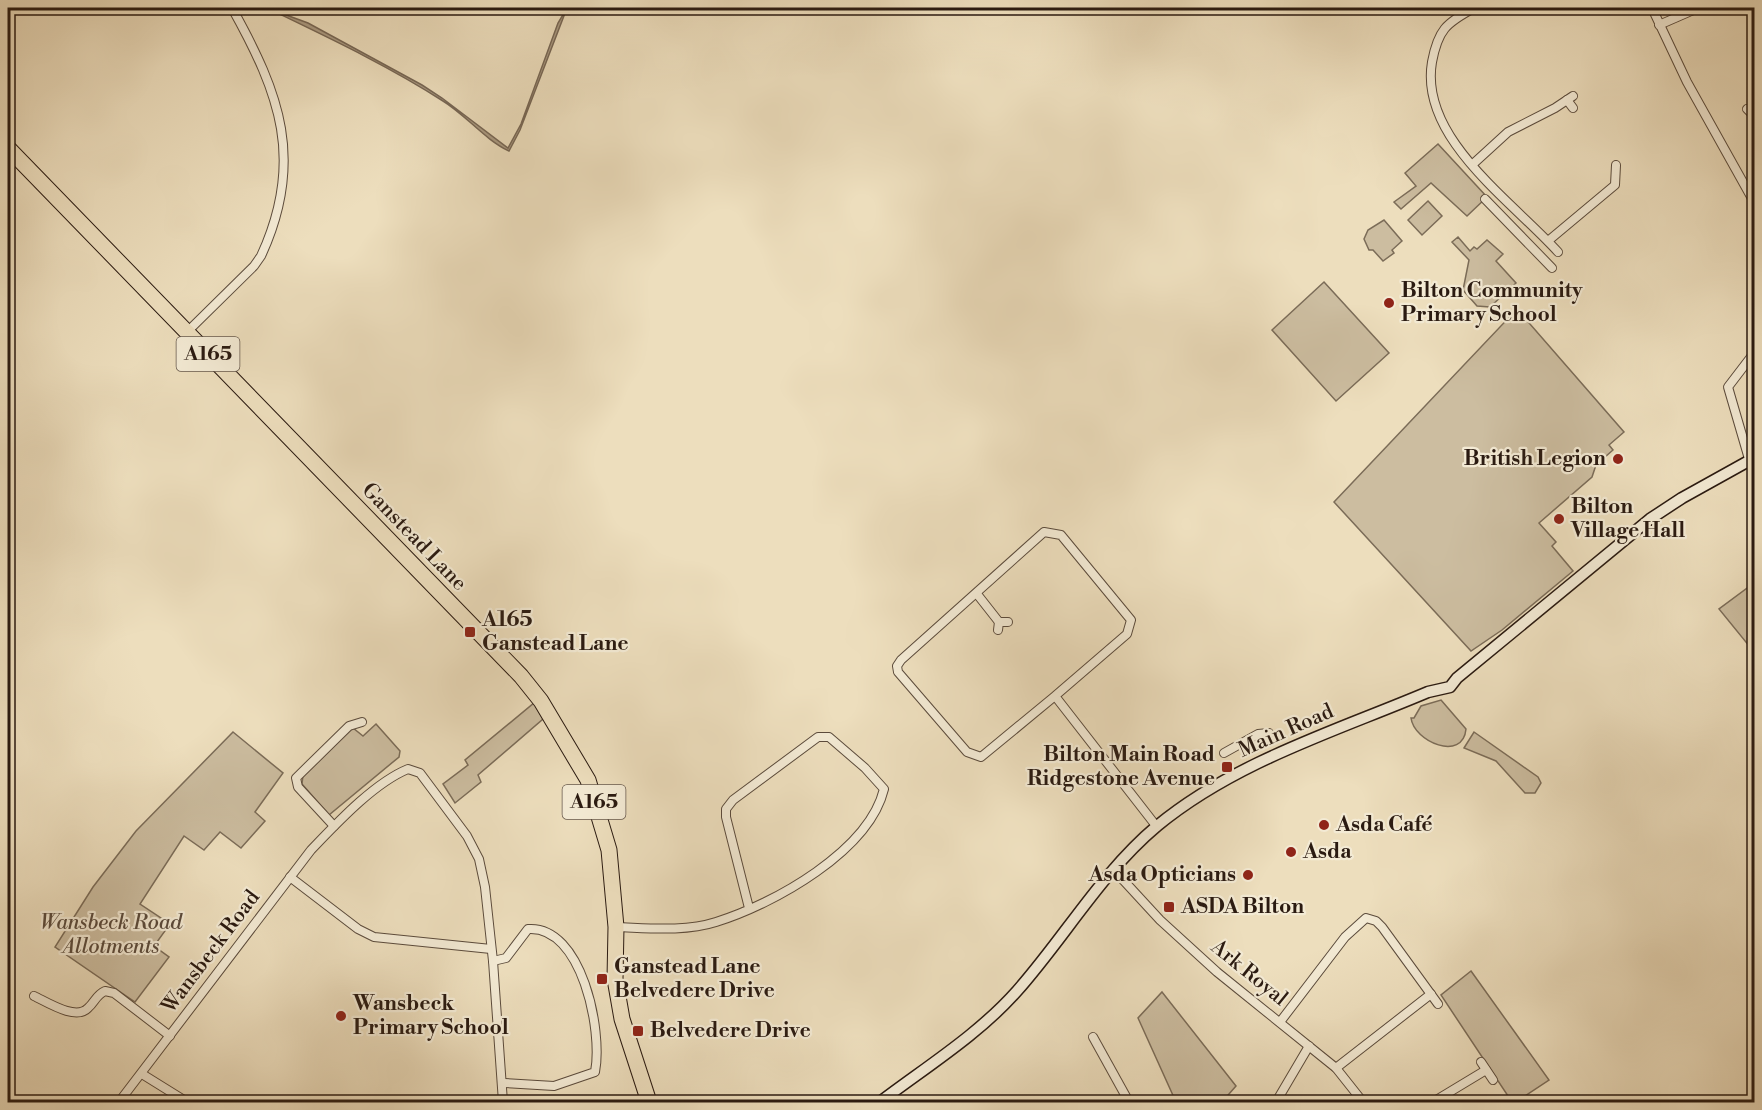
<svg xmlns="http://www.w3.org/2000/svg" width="1762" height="1110" font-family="'Libre Bodoni',serif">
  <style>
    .green { fill: #ccbda0; stroke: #7b6c58; stroke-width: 1.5 }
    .water { fill: #ab9b83; stroke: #776755; stroke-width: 1.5 }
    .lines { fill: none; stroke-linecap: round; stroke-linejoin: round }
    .street-casing { stroke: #5b4b3c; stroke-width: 10 }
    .secondary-casing { stroke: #2a1a11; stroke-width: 13 }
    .highway-casing { stroke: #2a1a11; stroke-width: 17 }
    .street { stroke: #f3ead4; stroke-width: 8 }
    .secondary { stroke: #f3ead4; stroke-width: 10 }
    .highway { stroke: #eddebd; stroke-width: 15 }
    .poi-dot { fill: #8f2418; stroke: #f3ead4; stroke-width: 2 }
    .labels { text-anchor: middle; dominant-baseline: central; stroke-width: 4.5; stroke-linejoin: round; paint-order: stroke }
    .shield { fill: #f3ead4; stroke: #66584c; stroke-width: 1.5 }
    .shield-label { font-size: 20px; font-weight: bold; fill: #2a1a11 }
    .poi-label { font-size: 21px; font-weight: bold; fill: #2a1a11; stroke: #f3ead4; text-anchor: start }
    .street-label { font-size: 21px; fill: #2a1a11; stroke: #f3ead4 }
    .park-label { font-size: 21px; font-style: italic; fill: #5b4b3c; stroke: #f3ead4 }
  </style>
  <rect width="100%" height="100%" fill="#eddebd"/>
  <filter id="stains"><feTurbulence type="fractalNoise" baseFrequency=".00333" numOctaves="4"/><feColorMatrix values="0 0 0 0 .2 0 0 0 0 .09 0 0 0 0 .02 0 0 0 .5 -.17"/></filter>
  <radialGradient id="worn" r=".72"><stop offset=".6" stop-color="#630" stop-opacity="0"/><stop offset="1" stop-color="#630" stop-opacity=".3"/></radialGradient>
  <g class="green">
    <polygon points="1438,144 1487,197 1467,216 1431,183 1401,209 1394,202 1416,186 1405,173"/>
    <polygon points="1428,201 1442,216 1422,235 1408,220"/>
    <polygon points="1384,220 1402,241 1392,250 1394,253 1383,261 1373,250 1369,250 1364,239 1368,230"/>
    <polygon points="1458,237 1470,251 1474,247 1477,249 1487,240 1503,254 1496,261 1516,283 1490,307 1477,306 1463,290 1469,260 1452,242"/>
    <polygon points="1324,282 1389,353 1336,401 1272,330"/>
    <polygon points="1517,309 1624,432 1609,445 1613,450 1596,465 1592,477 1539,523 1556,542 1552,546 1573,571 1502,630 1471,651 1334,502"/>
    <polygon points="1754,583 1754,652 1719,609"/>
    <path d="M1441,700L1466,729C1463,762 1414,742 1411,718H1414L1421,706Z"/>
    <polygon points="534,703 543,719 478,775 481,782 455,803 443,784 468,765 465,760"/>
    <polygon points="376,724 400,751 399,757 329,815 302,784 303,775 353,728 363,736"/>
    <polygon points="233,732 283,773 255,812 265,821 241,848 220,832 204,850 184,836 140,904 170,924 154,946 169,957 135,1002 55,947 93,887 136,831"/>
    <polygon points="1474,732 1538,777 1541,783 1535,793 1525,793 1496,761 1464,748"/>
    <polygon points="1471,971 1549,1080 1516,1102 1512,1102 1441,995"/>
    <polygon points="1162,992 1236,1086 1222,1102 1176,1102 1138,1018"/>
  </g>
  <path class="water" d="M267,8L308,23L422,85L442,98L508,148L521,124L558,23L567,8L520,130L509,151C485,140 466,115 443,101C387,65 327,37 267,8Z"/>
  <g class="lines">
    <g class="street-casing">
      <g id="street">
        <path d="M1474,8C1446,23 1438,30 1432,62C1419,138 1512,201 1558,252"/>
        <polyline points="1652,8 1687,82 1754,202"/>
        <polyline points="1659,25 1698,8"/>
        <polyline points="1567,100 1573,108"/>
        <polyline points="1747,109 1754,116"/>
        <polyline points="1473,164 1508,132 1555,108 1573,96"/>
        <polyline points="1485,199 1552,268"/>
        <polyline points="1548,241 1615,185 1616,165"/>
        <path d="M187,332L254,266L261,256C305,161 280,94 232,8"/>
        <polyline points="1749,459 1728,387 1754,353"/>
        <polyline points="977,594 999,622"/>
        <polyline points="998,630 999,622 1008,622"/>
        <polyline points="1055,696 1127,634 1131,620 1061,535 1044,532 901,660 897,666 898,672 967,752 981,757 1055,696 1157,827"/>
        <polyline points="1224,753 1258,734 1269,733"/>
        <polyline points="334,826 298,787 296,778 349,726 362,722"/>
        <polyline points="1113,869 1160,920 1217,972 1336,1068 1363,1102"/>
        <polyline points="290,877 358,929 374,937 491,949"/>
        <path d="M616,927C648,928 685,932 716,922C774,904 869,851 884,789L865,768L829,737H818L733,800L726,809V817L749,908"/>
        <path d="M493,961L506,958L528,929C582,925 603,1031 595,1072L554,1086L504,1083"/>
        <path d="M34,996C47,1002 76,1021 88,1008C95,1002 96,995 105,991L114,993L170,1036"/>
        <polyline points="1280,1022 1345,937 1366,918 1376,921 1382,927 1438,1004"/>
        <polyline points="1093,1037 1129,1102"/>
        <polyline points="1481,1062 1493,1080"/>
        <polyline points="1336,1068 1431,994"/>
        <polyline points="142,1074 187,1102"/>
        <path d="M119,1102L311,850C337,823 374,783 408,769L420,773L467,836L479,859L485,887L493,961L503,1102"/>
        <polyline points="1276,1102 1309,1046"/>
        <polyline points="1433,1102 1486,1070"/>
      </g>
    </g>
    <g class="secondary-casing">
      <path id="secondary" d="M880,1102C926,1067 978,1035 1017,991C1065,937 1101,873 1157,826C1236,761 1336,731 1428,692L1450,687L1457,678L1650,519L1682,498L1754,458"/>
    </g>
    <g class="highway-casing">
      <polyline id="highway" points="8,148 521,676 541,701 588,780 609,850 616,927 615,979 622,1019 649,1102"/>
    </g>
    <use href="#street" class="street"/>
    <use href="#secondary" class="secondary"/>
    <use href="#highway" class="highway"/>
  </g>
  <g class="poi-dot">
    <circle cx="1389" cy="303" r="6"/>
    <circle cx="1618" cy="459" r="6"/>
    <circle cx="1559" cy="519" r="6"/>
    <rect x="464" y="626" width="12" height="12" rx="3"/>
    <rect x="1221" y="761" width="12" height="12" rx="3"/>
    <circle cx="1324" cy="825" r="6"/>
    <circle cx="1291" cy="852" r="6"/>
    <circle cx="1248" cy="875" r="6"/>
    <rect x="1163" y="901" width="12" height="12" rx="3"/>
    <rect x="596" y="973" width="12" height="12" rx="3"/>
    <circle cx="341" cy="1016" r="6"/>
    <rect x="632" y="1025" width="12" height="12" rx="3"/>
  </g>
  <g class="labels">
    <g class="shield">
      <rect x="176.5" y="337" width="63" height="34" rx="4.5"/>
      <rect x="562.5" y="785" width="63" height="34" rx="4.5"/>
    </g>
    <g class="shield-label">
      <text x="208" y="354">A165</text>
      <text x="594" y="802">A165</text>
    </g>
    <g class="poi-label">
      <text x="1401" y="291">Bilton Community<tspan x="1401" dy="24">Primary School</tspan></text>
      <text x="1606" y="459" text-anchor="end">British Legion</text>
      <text x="1571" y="507">Bilton<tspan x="1571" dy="24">Village Hall</tspan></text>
      <text x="482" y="620">A165<tspan x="482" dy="24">Ganstead Lane</tspan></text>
      <text x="1215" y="755" text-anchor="end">Bilton Main Road<tspan x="1215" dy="24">Ridgestone Avenue</tspan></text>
      <text x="1336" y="825">Asda Café</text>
      <text x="1303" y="852">Asda</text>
      <text x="1236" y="875" text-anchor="end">Asda Opticians</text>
      <text x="1181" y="907">ASDA Bilton</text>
      <text x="614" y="967">Ganstead Lane<tspan x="614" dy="24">Belvedere Drive</tspan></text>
      <text x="353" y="1004">Wansbeck<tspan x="353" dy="24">Primary School</tspan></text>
      <text x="650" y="1031">Belvedere Drive</text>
    </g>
    <g class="street-label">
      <text transform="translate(414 537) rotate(46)">Ganstead Lane</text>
      <text transform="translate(1286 731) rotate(-24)">Main Road</text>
      <text transform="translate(211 952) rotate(-53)">Wansbeck Road</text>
      <text transform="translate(1249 973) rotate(39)">Ark Royal</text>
    </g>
    <g class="park-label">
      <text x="111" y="923">Wansbeck Road<tspan x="111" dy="24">Allotments</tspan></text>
    </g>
  </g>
  <rect width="1762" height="1110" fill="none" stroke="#eddebd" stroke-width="30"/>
  <rect x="9" y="9" width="1744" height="1092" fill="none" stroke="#2a1a11" stroke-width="3"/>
  <rect x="15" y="15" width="1732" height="1080" fill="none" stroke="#2a1a11" stroke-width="1.5"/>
  <rect width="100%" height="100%" filter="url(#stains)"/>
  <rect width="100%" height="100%" fill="url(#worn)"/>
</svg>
